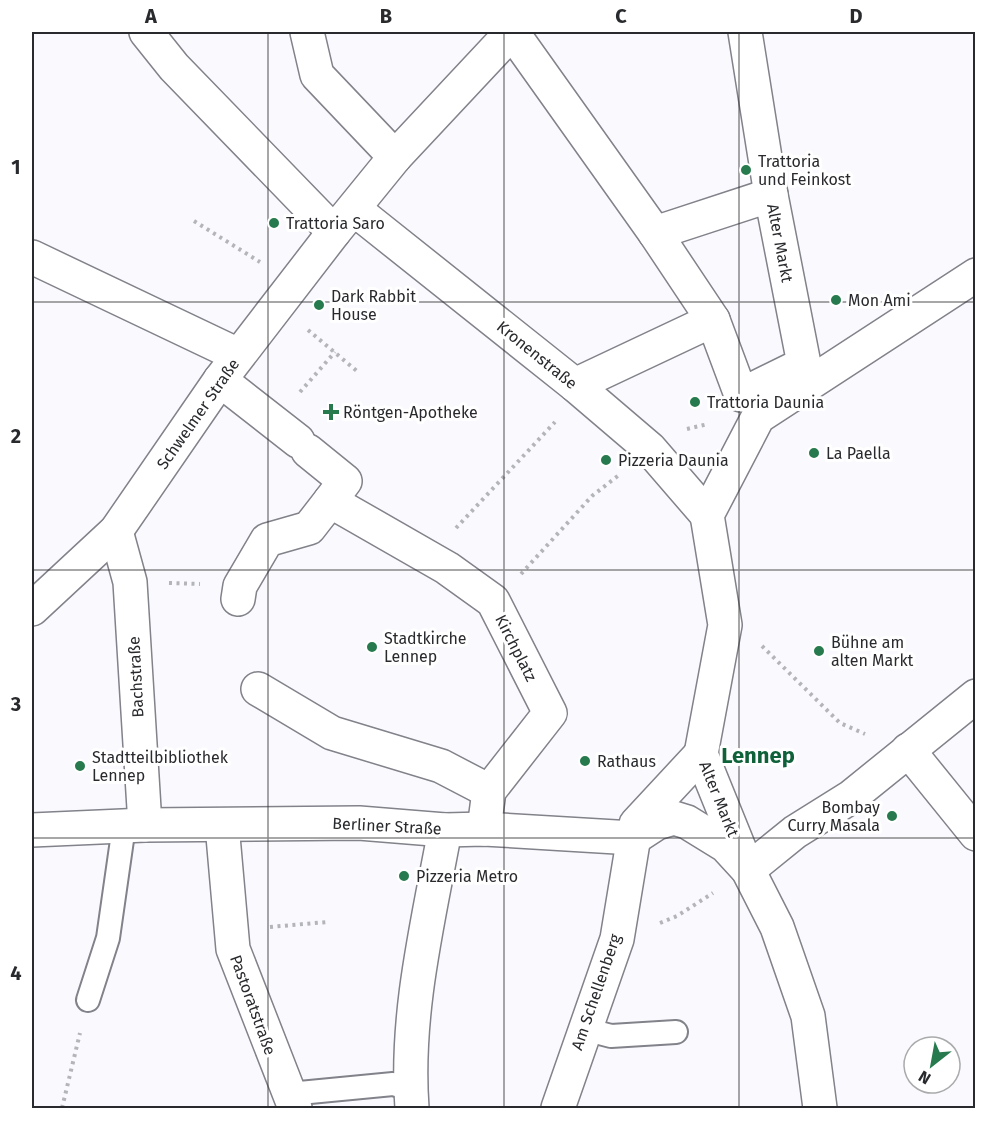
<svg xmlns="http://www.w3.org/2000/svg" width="1007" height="1140" font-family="'Fira Sans',sans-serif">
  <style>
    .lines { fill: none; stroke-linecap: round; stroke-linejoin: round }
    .service-casing { stroke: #81828a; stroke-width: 26 }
    .pedestrian-casing { stroke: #81828a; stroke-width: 36 }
    .minor-casing { stroke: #81828a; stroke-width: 36 }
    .path { stroke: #b4b5b8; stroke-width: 4; stroke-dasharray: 3 4.5; stroke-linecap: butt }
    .service { stroke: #fff; stroke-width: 22 }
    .pedestrian { stroke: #fff; stroke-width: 33 }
    .minor { stroke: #fff; stroke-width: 33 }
    .grid { fill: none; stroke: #292a2d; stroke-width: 1.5; stroke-opacity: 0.55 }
    .poi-dot { fill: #267a4d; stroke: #fff; stroke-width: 2 }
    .labels { text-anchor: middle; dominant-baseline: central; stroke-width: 6; stroke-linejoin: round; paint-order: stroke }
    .poi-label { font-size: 16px; fill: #292a2d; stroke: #fff; text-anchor: start }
    .street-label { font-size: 16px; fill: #292a2d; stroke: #fff }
    .district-label { font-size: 22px; font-weight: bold; fill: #0f6139; stroke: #fff }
    .neatline { fill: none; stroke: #292a2d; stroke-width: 2 }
    .grid-label { font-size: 20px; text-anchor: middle; font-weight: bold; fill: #292a2d }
  </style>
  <rect width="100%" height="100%" fill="#fafafe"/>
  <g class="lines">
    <g class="service-casing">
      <g id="service">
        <polyline points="88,1000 108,938 124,826"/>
        <polyline points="584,1029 611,1036 676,1032"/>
        <polyline points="289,1094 393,1084 410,1089"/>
      </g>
    </g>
    <g class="pedestrian-casing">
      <g id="pedestrian">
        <polyline points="512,32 655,233"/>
        <polyline points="745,32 771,195"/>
        <polyline points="575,385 713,320"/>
      </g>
    </g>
    <g class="minor-casing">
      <g id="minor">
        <polyline points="146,32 174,67 334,232"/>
        <polyline points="307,32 317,75 395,157"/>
        <polygon points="771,195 804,364 741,395 713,320 655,233"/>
        <polyline points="354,209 575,385 650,449 707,515"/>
        <polyline points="32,257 238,355"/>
        <polyline points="976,275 758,417 707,515 725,625 701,754 748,870 795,832 851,797 976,696"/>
        <polyline points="220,380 298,441"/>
        <polyline points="308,451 345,481 330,501"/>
        <polyline points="116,531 130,582 145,825"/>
        <polyline points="238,599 240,586 267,540 309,528 330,501 447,568 493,601 550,713 489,791 484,829"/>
        <polyline points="32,609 116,531 220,380 334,232 395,157 512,32"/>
        <polyline points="258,689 332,733 441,766 489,791"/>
        <polyline points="908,750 976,834"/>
        <polyline points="222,825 233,949 295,1108"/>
        <polyline points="32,830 145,825 359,823 445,830 484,829 633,838"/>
        <polyline points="634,838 657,823 674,818 687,822 726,846 748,870 777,927 808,1016 820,1108"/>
        <path d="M412,1108C405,1015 428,922 445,830"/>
        <polyline points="558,1108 617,939 636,824 701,754"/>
      </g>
    </g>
    <g class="path">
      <polyline points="194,221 260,262"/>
      <polyline points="308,330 358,372"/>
      <polyline points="300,392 335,352"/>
      <polyline points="687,429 708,424"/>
      <polyline points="456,528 555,422"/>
      <polyline points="521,574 592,496 619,475"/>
      <polyline points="169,583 200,584"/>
      <polyline points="762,646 840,723 865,734"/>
      <polyline points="660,923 677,916 713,893"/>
      <polyline points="270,927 327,922"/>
      <polyline points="62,1108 80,1033"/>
    </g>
    <use href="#service" class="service"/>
    <use href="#pedestrian" class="pedestrian"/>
    <use href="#minor" class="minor"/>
  </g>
  <path class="grid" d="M268,32V1108M504,32V1108M739,32V1108M32,302H976M32,570H976M32,838H976"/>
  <g class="poi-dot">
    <circle cx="746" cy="170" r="6"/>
    <circle cx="274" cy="223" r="6"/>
    <circle cx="836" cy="300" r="6"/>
    <circle cx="319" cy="305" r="6"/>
    <circle cx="695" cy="402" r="6"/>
    <path d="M328 403h6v6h6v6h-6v6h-6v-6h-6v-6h6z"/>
    <circle cx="814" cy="453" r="6"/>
    <circle cx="606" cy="460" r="6"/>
    <circle cx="372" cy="647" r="6"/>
    <circle cx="819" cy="651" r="6"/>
    <circle cx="585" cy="761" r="6"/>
    <circle cx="80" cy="766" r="6"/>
    <circle cx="892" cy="816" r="6"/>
    <circle cx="404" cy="876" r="6"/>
  </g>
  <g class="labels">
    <g class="poi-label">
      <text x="758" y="161">Trattoria<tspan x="758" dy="18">und Feinkost</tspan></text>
      <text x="286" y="223">Trattoria Saro</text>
      <text x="331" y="296">Dark Rabbit<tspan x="331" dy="18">House</tspan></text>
      <text x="848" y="300">Mon Ami</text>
      <text x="707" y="402">Trattoria Daunia</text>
      <text x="343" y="412">Röntgen-Apotheke</text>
      <text x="826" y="453">La Paella</text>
      <text x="618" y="460">Pizzeria Daunia</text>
      <text x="384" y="638">Stadtkirche<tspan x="384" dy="18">Lennep</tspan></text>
      <text x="831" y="642">Bühne am<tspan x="831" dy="18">alten Markt</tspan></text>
      <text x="92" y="757">Stadtteilbibliothek<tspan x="92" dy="18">Lennep</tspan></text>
      <text x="597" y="761">Rathaus</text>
      <text x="880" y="807" text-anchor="end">Bombay<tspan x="880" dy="18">Curry Masala</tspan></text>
      <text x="416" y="876">Pizzeria Metro</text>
    </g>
    <g class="street-label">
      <text transform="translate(780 243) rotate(79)">Alter Markt</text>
      <text transform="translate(537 355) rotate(39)">Kronenstraße</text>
      <text transform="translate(198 414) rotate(-55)">Schwelmer Straße</text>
      <text transform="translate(516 648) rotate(63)">Kirchplatz</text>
      <text transform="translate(136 677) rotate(-93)">Bachstraße</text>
      <text transform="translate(719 799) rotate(68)">Alter Markt</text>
      <text transform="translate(387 826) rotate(3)">Berliner Straße</text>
      <text transform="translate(596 992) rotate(-71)">Am Schellenberg</text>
      <text transform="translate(253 1005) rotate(70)">Pastoratstraße</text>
    </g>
    <g class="district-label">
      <text x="758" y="755">Lennep</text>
    </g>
  </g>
  <rect width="1007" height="1140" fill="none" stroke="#ffffff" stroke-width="66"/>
  <g transform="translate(932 1065) rotate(211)"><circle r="28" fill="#ffffff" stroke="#a9aaab" stroke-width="1.5"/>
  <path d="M0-4.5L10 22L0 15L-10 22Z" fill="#267a4d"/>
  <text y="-9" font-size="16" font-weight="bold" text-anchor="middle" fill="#292a2d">N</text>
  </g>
  <rect x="33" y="33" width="941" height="1074" class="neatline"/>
  <g class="grid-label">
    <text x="151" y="23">A</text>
    <text x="386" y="23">B</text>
    <text x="621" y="23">C</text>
    <text x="856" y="23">D</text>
    <text x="16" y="174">1</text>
    <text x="16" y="443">2</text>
    <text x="16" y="711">3</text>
    <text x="16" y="980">4</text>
  </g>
</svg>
